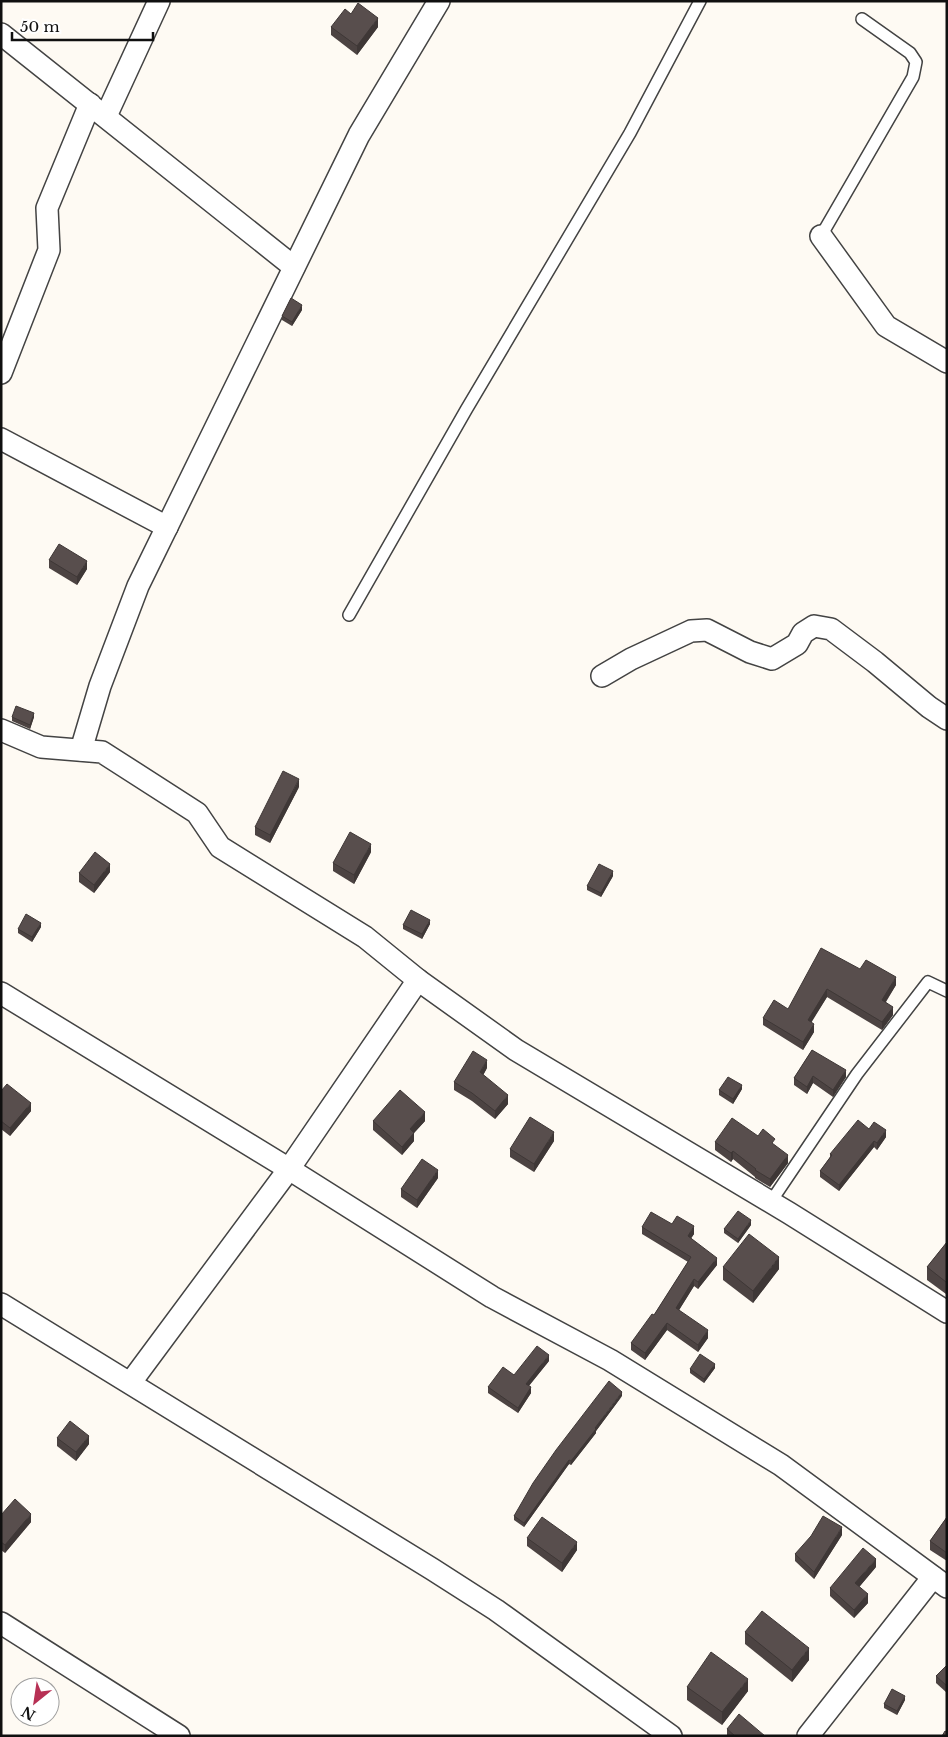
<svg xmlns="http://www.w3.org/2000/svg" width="948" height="1737" font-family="'Libre Baskerville',serif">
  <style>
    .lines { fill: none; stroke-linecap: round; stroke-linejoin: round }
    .service-casing { stroke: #434343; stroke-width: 14 }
    .minor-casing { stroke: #434343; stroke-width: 24 }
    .service { stroke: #fff; stroke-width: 11 }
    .minor { stroke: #fff; stroke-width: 21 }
    .wall { fill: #4c4342 }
    .shaded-wall { fill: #3e3736 }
    .building { fill: #584e4d; stroke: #3e3736 }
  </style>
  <rect width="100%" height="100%" fill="#fefaf3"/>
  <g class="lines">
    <g class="service-casing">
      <g id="service">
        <polyline points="821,236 913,77 916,62 910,53 862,19"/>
        <polyline points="349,615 466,410 630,133 700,1"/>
        <polyline points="770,1203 857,1074 928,982 947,991"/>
      </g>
    </g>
    <g class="minor-casing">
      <g id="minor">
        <polyline points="1,34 294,267"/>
        <polyline points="106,116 159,1"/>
        <polyline points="821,236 886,326 947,362"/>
        <polyline points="1,373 49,250 47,208 90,104"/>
        <polyline points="1,439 167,527"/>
        <polyline points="602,676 631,659 691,631 707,630 750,652 772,659 797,644 803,633 814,626 831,629 875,662 929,707 947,719"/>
        <polyline points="1,730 41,747 102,752 197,813 220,847 365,937 418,980 516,1050 789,1213 947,1312"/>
        <polyline points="81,750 100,686 138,586 359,135 439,1"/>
        <polyline points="1,993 289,1169 492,1297 610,1360 781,1465 947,1587"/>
        <polyline points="1,1304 432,1569 496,1610 671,1736"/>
        <polyline points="131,1382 289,1169 418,980"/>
        <polyline points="1,1623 179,1736"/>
        <polyline points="808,1736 933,1577"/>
      </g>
    </g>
    <use href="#service" class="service"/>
    <use href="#minor" class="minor"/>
  </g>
  <g class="wall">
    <polygon points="351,14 378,27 357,55 331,35 331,27"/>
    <polygon points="302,310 292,326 282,320 282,316"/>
    <polygon points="49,560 87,569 77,585 49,568"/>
    <polygon points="12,717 34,717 30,729 12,721"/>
    <polygon points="299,787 270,843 255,835 255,827"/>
    <polygon points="371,852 354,884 333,871 333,863"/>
    <polygon points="110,872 94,893 79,882 79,873"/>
    <polygon points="613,876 601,897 587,890 587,886"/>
    <polygon points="430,924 422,939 403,929 403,925"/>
    <polygon points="41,927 32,942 18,933 18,929"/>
    <polygon points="860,969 896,985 886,1002 893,1015 882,1030 827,997 811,1022 814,1032 803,1050 763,1025 763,1018 788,1009"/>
    <polygon points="812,1050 846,1077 833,1097 813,1083 807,1094 794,1085 794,1078"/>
    <polygon points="487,1068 483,1075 508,1104 495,1119 472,1101 454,1090 454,1082"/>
    <polygon points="742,1089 733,1104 719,1095 719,1090"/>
    <polygon points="1,1091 31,1111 10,1136 1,1129"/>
    <polygon points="373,1121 425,1121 414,1133 414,1141 402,1155 373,1130"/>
    <polygon points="869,1129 886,1137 877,1150 874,1147 839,1191 820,1177 820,1171 830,1157 830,1154"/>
    <polygon points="758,1136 775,1146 788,1163 770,1187 755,1178 755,1177 733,1159 731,1162 715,1150 715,1142"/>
    <polygon points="554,1141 534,1172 510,1157 510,1149"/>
    <polygon points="438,1178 417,1208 401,1197 401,1189"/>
    <polygon points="672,1224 694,1234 691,1238 717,1265 698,1289 694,1286 679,1310 708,1338 698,1352 667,1330 645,1360 631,1350 631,1343 654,1315 688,1262 642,1234 642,1227"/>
    <polygon points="751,1225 738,1243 724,1233 724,1229"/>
    <polygon points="947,1242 947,1294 946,1294 927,1280 927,1267"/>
    <polygon points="723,1267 779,1269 753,1303 723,1280"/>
    <polygon points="549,1361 529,1386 531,1393 518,1413 488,1393 488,1387 514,1375"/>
    <polygon points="715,1368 704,1383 690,1373 690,1369"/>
    <polygon points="622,1396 596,1431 596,1433 571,1465 569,1464 524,1527 514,1520 514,1516"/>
    <polygon points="57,1438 89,1444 76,1461 57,1446"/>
    <polygon points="1,1515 31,1522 5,1553 1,1550"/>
    <polygon points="947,1517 947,1561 930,1550 930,1541"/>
    <polygon points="842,1535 814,1579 795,1561 795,1554"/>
    <polygon points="527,1538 577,1550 562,1572 527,1546"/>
    <polygon points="876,1567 859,1587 868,1603 854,1618 830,1596 830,1588"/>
    <polygon points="745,1632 809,1660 792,1682 745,1644"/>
    <polygon points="947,1665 947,1693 936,1683 936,1676"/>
    <polygon points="687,1687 748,1691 722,1725 687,1700"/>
    <polygon points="905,1700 897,1715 884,1708 884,1704"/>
    <polygon points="727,1729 765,1736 727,1736"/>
  </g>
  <g class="shaded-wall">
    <polygon points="378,18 378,27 357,55 357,46"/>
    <polygon points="302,305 302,310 292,326 292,322"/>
    <polygon points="87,561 87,569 77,585 77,577"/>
    <polygon points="34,713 34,717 30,729 30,725"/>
    <polygon points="299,779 299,787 270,843 270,835"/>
    <polygon points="371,844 371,852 354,884 354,875"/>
    <polygon points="110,864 110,872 94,893 94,885"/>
    <polygon points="613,871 613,876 601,897 601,893"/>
    <polygon points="430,920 430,924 422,939 422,934"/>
    <polygon points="41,923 41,927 32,942 32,937"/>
    <polygon points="896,977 896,985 882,1007 882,1000"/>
    <polygon points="827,989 827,997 808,1028 808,1020"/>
    <polygon points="893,1007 893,1015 882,1030 882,1022"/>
    <polygon points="814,1024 814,1032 803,1050 803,1042"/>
    <polygon points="487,1060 487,1068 480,1081 480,1072"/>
    <polygon points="846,1070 846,1077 833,1097 833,1090"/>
    <polygon points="813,1076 813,1083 807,1094 807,1087"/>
    <polygon points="742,1085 742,1089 733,1104 733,1099"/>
    <polygon points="508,1095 508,1104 495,1119 495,1111"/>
    <polygon points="31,1103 31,1111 10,1136 10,1128"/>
    <polygon points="425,1112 425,1121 414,1133 414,1141 402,1155 402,1147 410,1129"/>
    <polygon points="886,1130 886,1137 877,1150 877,1143"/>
    <polygon points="554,1132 554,1141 534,1172 534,1164"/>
    <polygon points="874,1141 874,1147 839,1191 839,1185"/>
    <polygon points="733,1151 733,1159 731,1162 731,1153"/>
    <polygon points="788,1155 788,1163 770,1187 770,1179"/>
    <polygon points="438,1170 438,1178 417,1208 417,1200"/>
    <polygon points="751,1220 751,1225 738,1243 738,1239"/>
    <polygon points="694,1226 694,1234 688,1243 688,1236"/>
    <polygon points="779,1257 779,1269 753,1303 753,1291"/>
    <polygon points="717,1258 717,1265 698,1289 698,1282"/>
    <polygon points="694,1279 694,1286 676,1315 676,1308"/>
    <polygon points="667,1323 667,1330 645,1360 645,1353"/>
    <polygon points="708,1330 708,1338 698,1352 698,1345"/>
    <polygon points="549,1355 549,1361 526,1389 526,1384"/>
    <polygon points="715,1364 715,1368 704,1383 704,1379"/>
    <polygon points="531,1387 531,1393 518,1413 518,1408"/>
    <polygon points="622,1392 622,1396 596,1431 596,1433 571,1465 571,1461"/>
    <polygon points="89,1436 89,1444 76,1461 76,1452"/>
    <polygon points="569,1460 569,1464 524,1527 524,1523"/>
    <polygon points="31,1514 31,1522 5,1553 5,1545"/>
    <polygon points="842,1527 842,1535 814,1579 814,1572"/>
    <polygon points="577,1542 577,1550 562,1572 562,1563"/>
    <polygon points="876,1559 876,1567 855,1592 855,1583"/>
    <polygon points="868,1594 868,1603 854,1618 854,1610"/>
    <polygon points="809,1648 809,1660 792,1682 792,1670"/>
    <polygon points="748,1679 748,1691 722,1725 722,1712"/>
    <polygon points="905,1696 905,1700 897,1715 897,1711"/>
  </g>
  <g class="building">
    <polygon points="358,3 378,18 357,46 331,27 345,9 351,14"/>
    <polygon points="291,298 302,305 292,322 282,316"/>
    <polygon points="59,544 87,561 77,577 49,560"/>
    <polygon points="16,706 34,713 30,725 12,717"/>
    <polygon points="283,771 299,779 270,835 255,827"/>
    <polygon points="350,832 371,844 354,875 333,863"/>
    <polygon points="95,852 110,864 94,885 79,873"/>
    <polygon points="599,864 613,871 601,893 587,886"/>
    <polygon points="411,910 430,920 422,934 403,925"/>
    <polygon points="26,914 41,923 32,937 18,929"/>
    <polygon points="821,948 860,969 866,960 896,977 882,1000 893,1007 882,1022 827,989 808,1020 814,1024 803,1042 763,1018 774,1000 788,1009"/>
    <polygon points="812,1050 846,1070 833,1090 813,1076 807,1087 794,1078"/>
    <polygon points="473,1051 487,1060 480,1072 508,1095 495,1111 472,1093 454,1082"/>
    <polygon points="728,1077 742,1085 733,1099 719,1090"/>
    <polygon points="7,1084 31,1103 10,1128 1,1121 1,1091"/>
    <polygon points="400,1090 425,1112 410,1129 414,1133 402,1147 373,1121"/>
    <polygon points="530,1117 554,1132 534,1164 510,1149"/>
    <polygon points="732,1118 758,1136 763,1129 775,1139 772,1143 788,1155 770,1179 755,1170 756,1169 733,1151 731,1153 715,1142"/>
    <polygon points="858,1120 869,1129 874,1122 886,1130 877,1143 874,1141 839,1185 820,1171 832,1155 830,1154"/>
    <polygon points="422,1159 438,1170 417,1200 401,1189"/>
    <polygon points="738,1211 751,1220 738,1239 724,1229"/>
    <polygon points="651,1212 672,1224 677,1216 694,1226 688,1236 717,1258 698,1282 694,1279 676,1308 708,1330 698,1345 667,1323 645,1353 631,1343 652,1314 654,1315 691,1257 642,1227"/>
    <polygon points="749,1234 779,1257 753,1291 723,1267"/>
    <polygon points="947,1242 947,1282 946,1282 927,1267"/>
    <polygon points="537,1346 549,1355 526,1384 531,1387 518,1408 488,1387 503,1367 514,1375"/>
    <polygon points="700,1354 715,1364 704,1379 690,1369"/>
    <polygon points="609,1381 622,1392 595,1428 596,1429 571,1461 569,1460 524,1523 514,1516 533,1483 556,1450"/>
    <polygon points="70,1421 89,1436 76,1452 57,1438"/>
    <polygon points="15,1499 31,1514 5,1545 1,1542 1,1515"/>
    <polygon points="823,1516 842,1527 814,1572 795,1554 811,1536"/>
    <polygon points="542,1517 577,1542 562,1563 527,1538"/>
    <polygon points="947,1517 947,1553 930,1541"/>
    <polygon points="863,1548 876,1559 855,1583 868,1594 854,1610 830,1588"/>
    <polygon points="762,1611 809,1648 792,1670 745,1632"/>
    <polygon points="711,1652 748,1679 722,1712 687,1687"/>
    <polygon points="947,1665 947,1686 936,1676"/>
    <polygon points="892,1689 905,1696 897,1711 884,1704"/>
    <polygon points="739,1714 765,1736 735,1736 727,1729"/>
    <polygon points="945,1731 947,1732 947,1736 942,1736"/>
  </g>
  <rect width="948" height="1737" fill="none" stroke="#101010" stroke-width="5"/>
  <g transform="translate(35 1702) rotate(210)"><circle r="24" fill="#ffffff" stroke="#9f9f9f"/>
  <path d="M0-4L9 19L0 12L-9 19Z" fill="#b73054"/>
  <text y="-8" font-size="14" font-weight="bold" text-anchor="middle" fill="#101010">N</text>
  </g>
  <path d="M12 32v8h141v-8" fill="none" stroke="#101010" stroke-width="2.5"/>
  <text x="20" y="32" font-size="15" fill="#101010" stroke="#ffffff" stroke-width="4" paint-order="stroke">50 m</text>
</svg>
